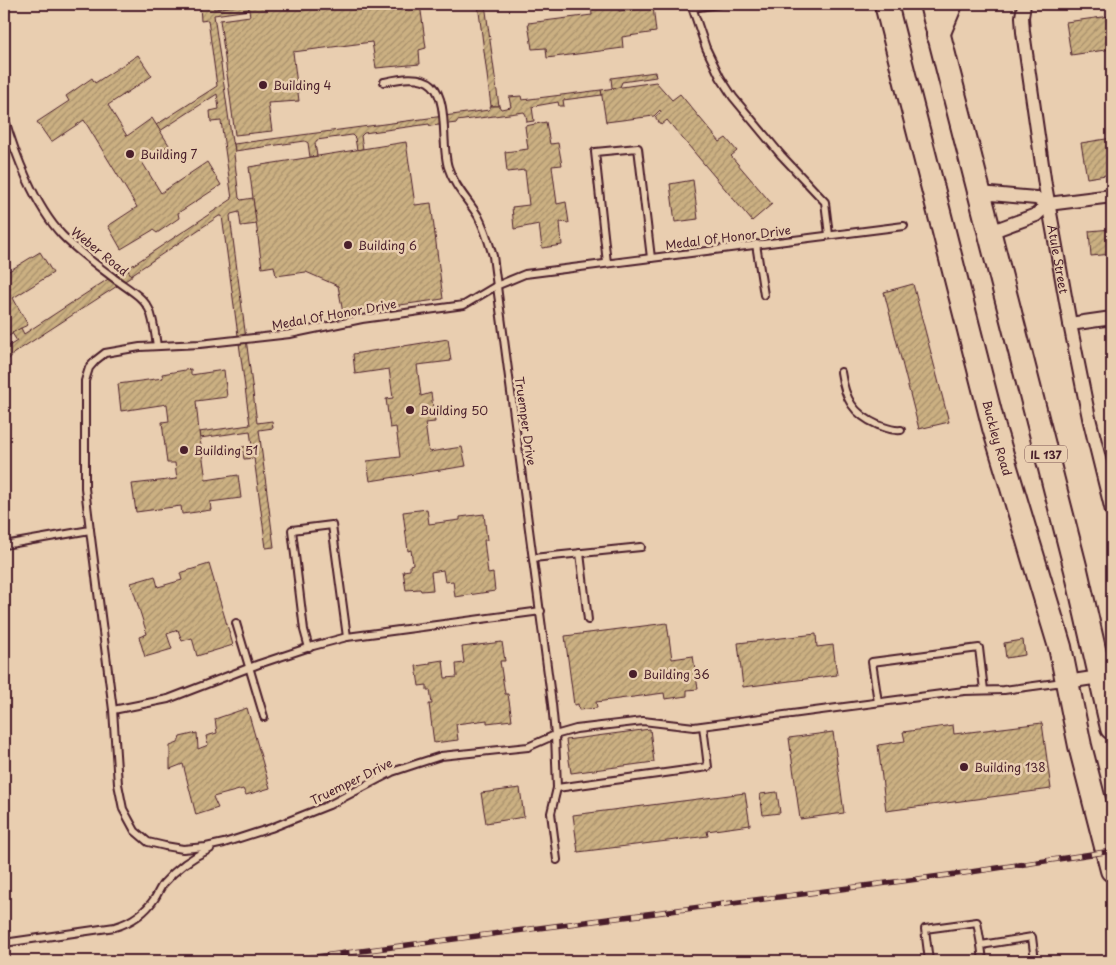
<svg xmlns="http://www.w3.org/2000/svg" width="1116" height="965" font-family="'Playpen Sans',sans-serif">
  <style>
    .building { fill: url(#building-hatch); stroke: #4a1f2b }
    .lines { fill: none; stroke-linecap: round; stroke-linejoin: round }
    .lane-casing { stroke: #4a1f2b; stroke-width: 10 }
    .street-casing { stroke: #4a1f2b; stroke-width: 16 }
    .highway-casing { stroke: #4a1f2b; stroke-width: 26 }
    .lane { stroke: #e9ceb0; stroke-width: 6 }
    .street { stroke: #e9ceb0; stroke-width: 12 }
    .highway { stroke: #e9ceb0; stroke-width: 22 }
    .rail-casing { stroke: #4a1f2b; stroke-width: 5.5 }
    .rail { stroke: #e9ceb0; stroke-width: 4; stroke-dasharray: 11; stroke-linecap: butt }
    .poi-dot { fill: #4a1f2b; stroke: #e9ceb0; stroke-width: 2 }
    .labels { text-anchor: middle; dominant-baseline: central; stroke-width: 5; stroke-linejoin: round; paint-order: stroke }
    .shield { fill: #e9ceb0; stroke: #7a5453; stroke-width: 1 }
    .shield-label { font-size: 11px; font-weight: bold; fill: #4a1f2b }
    .poi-label { font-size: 12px; fill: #4a1f2b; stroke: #e9ceb0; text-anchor: start }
    .street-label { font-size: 12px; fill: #4a1f2b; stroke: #e9ceb0 }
  </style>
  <defs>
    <pattern id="building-hatch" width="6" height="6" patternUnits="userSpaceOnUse" patternTransform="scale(1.25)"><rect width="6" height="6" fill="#cbb082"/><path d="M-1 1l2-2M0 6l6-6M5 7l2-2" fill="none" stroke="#a78f6b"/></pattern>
  </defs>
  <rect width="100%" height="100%" fill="#e9ceb0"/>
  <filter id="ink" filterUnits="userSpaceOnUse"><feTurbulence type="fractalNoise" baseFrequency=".02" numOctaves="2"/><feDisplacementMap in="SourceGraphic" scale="10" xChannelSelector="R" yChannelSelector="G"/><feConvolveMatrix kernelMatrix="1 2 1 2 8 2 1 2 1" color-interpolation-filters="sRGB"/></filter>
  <g filter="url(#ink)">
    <g class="building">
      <polygon points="206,4 213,4 214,9 249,4 249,10 214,15 232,142 234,144 235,151 234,154 239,198 241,200 253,198 257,224 241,226 239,212 231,214 230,216 257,423 272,421 273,428 259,430 274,547 266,548 254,458 244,459 242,447 252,446 250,431 200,438 199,432 250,425 222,216 219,216 131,275 127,269 232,199 221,121 211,122 210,111 219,109 217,94 160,131 156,125 217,86 208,20 201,21 200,6 206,5"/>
      <polygon points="217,4 420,4 426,48 419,50 420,64 376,68 372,42 293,52 299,101 268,103 272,131 235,135 220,20 250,16 249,10 249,4 218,8"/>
      <polygon points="478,4 485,4 499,106 491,106"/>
      <polygon points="591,4 618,4 619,11 653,6 656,32 622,37 623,48 547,58 546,48 532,49 528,23 592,15"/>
      <polygon points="1110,16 1112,49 1071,55 1066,22"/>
      <polygon points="138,55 152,76 108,105 127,136 152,118 169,145 142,162 161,193 207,162 221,185 178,213 179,218 157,233 153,230 121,249 108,226 137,207 84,120 51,142 37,122 69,101 66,96 92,78 95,83"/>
      <polygon points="655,72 656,77 622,82 620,87 612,88 611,78"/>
      <polygon points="656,82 672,100 680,94 720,142 726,138 737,151 731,156 772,204 752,221 667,120 661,125 655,117 661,112 660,110 654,116 606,122 601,90"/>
      <polygon points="601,90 602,95 563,100 564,106 559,106 558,102 535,106 532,107 534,121 527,122 526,115 524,112 457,121 457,123 430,126 429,124 364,133 361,136 363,149 357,150 355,138 352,135 317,140 315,143 317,156 310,157 308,143 305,141 235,151 234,144 489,110 491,106 499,106 501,109 511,107 509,97 521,96 522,100"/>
      <polygon points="546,122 550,144 558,143 562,165 552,166 557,204 566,202 569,223 560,222 562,245 542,248 539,224 514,229 512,207 529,205 525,170 507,172 505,152 528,149 525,126"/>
      <polygon points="1112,138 1112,174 1087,178 1081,143"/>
      <polygon points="406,142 415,205 431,203 443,299 343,313 338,286 306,272 276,276 274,266 262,268 249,167"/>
      <polygon points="693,180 698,219 675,222 670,184"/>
      <polygon points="1112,229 1112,254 1091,256 1089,231"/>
      <polygon points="40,252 53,273 13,298 28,325 21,328 6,338 4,336 4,274"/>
      <polygon points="125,268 126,270 127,269 131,275 131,277 14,353 4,365 4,352 9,346 17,341 12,333 21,328 24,334"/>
      <polygon points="913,284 949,422 919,429 884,292"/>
      <polygon points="448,339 451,361 417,365 421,396 431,393 435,422 425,423 429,452 462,447 466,466 370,481 367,461 400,457 396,427 390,428 386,399 393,398 389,369 355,374 353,354"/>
      <polygon points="191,369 191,375 224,370 227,397 196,401 199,432 206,480 238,475 241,498 210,502 211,510 182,514 181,506 136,512 132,484 177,479 175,463 167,463 162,422 169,421 167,404 121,411 118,384 163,378 162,374"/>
      <polygon points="427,509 429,524 460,520 460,517 484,514 487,540 484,540 488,574 493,573 495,591 455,597 453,581 445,582 443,570 431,572 433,590 421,591 420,589 406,590 403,571 410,570 410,565 413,564 411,550 408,551 403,512"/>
      <polygon points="209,564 233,645 197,656 192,638 182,641 178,630 167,634 172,649 145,657 139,637 147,634 131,583 155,576 158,587 182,580 180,573"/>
      <polygon points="667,623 672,659 693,656 698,689 687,690 687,696 665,699 664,693 596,702 597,708 579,710 578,704 574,705 565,636"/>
      <polygon points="816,634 817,647 833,645 837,675 743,687 738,643"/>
      <polygon points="1023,640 1025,655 1006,658 1004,643"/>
      <polygon points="502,642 505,661 500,661 505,694 508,694 512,720 487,723 487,720 456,724 458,740 434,743 429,704 432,704 430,690 427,690 427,685 419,686 416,666 430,664 430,662 443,660 445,678 457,677 456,664 464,663 462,647"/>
      <polygon points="247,708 270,788 246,795 243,789 213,797 218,808 196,815 183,764 170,769 170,746 178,743 180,737 197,733 198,749 208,745 206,736 217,733 215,719"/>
      <polygon points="1042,723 1051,789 886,811 878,745 905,741 903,732 953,725 954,734"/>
      <polygon points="650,729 654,762 571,773 566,740"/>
      <polygon points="833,732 844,813 800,819 789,738"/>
      <polygon points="520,788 524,817 486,823 481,793"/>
      <polygon points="777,792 780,813 763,815 760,794"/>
      <polygon points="745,793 750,825 707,831 708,836 578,852 573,815"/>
    </g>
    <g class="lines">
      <g class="lane-casing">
        <g id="lane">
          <polyline points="691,4 706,48 720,77 733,97 781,155 825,202 829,235"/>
          <polyline points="692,8 719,4"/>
          <path d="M384,82C398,79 420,74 432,85C449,101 441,145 448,167C454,186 468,200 478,216C485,229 489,243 493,256L552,704L555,735L557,788L551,813L557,860"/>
          <path d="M4,116C15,155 35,206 62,235C78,252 97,265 115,279C127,288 142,296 149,309C154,320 155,334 157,346"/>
          <polyline points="756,244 764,295"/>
          <polyline points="607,263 595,152 638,148 651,258"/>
          <path d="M841,372C845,399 853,414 878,425C887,428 892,431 901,430"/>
          <polyline points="90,530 113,710 118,784 123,809 135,831 148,842 165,846 183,849 206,847 224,843 271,828 329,805 392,772 416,764 441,756 528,747 555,735 576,729 643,721 694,727 964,691 1004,690 1063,682"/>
          <polyline points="4,545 90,530 85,488 85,381 89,368 96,360 105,353 140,347 200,344 290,334 362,319 464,305 496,286 525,274 904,226"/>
          <polyline points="580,553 588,620"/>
          <polyline points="533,558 641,547"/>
          <polyline points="236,623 264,717"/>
          <polyline points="309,648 304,630 292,530 332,525 347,637"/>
          <polyline points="878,702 872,662 979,648 984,690"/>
          <polyline points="113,710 168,699 259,664 313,646 347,637 541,611"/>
          <polyline points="557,788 708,767 703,726"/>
          <path d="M4,943L115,927C132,922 145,913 155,898C158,893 160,888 163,884C176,869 192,857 210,849"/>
          <polyline points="929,961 925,929 977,922 981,945"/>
          <polyline points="983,961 981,945 1032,937 1035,961"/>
        </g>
      </g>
      <g class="street-casing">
        <g id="street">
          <path id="s1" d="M1024,4L1022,17L1023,32L1045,185L1070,324L1089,418L1112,511"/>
          <polyline points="980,193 1036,198 1048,204"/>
          <polyline points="1048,204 1112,196"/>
          <polyline points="990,232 1036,215 1048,204"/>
          <polyline points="1070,324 1112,318"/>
          <polyline points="1067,682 1112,675"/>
        </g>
      </g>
      <g class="highway-casing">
        <g id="highway">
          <path id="s2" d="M886,4L994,428L1060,647L1080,746L1112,870"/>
          <polyline points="931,4 1076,570 1112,728"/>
          <polyline points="938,35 951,4"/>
        </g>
      </g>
      <use href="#lane" class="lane"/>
      <use href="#street" class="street"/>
      <use href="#highway" class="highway"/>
      <g class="rail-casing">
        <polyline id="rail" points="284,961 964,873 1112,851"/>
      </g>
      <use href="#rail" class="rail"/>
    </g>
  </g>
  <g class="poi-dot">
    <circle cx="263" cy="85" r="5"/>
    <circle cx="130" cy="154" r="5"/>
    <circle cx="348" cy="245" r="5"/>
    <circle cx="410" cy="410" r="5"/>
    <circle cx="184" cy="450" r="5"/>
    <circle cx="633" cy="674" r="5"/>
    <circle cx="964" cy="767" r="5"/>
  </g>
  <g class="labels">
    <rect class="shield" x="1025" y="445.5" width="42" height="17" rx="4"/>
    <g class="shield-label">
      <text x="1046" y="454">IL 137</text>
    </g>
    <g class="poi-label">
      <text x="273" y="85">Building 4</text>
      <text x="140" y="154">Building 7</text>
      <text x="358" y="245">Building 6</text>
      <text x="420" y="410">Building 50</text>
      <text x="194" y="450">Building 51</text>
      <text x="643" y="674">Building 36</text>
      <text x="974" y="767">Building 138</text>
    </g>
    <g class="street-label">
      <text transform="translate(728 237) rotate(-7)">Medal Of Honor Drive</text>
      <text transform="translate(100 251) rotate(39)">Weber Road</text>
      <text stroke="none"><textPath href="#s1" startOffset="258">Atule Street</textPath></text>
      <text transform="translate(334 314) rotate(-10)">Medal Of Honor Drive</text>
      <text transform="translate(526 421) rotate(82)">Truemper Drive</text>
      <text stroke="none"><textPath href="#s2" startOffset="448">Buckley Road</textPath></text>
      <text transform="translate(351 781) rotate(-26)">Truemper Drive</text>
    </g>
  </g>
  <rect width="1116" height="965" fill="none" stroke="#e9ceb0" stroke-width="20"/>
  <rect x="10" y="10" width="1096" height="945" fill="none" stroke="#4a1f2b" stroke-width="2" filter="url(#ink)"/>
</svg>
